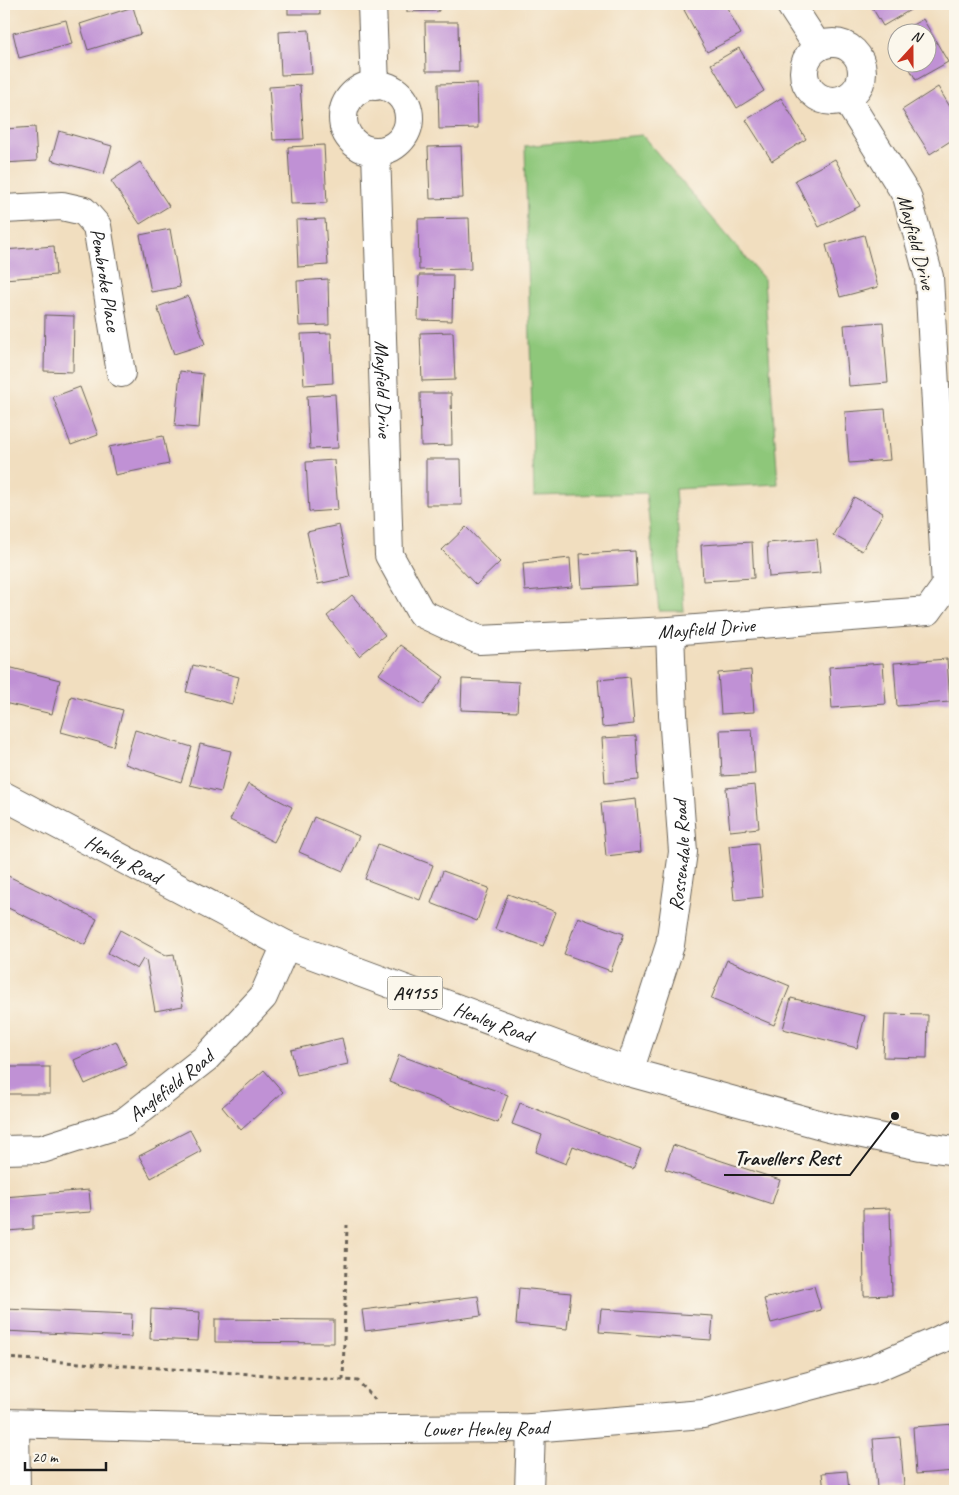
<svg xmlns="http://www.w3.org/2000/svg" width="959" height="1495" font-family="Caveat,sans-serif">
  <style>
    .green { fill: #8ec77a; stroke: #55724b }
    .building { fill: #c091d5 }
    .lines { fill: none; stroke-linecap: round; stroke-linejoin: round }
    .minor-casing { stroke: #676055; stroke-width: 30 }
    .major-casing { stroke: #676055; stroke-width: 30 }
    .path { stroke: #676055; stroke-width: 3; stroke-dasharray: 4 4; stroke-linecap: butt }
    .minor { stroke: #fff; stroke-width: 28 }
    .major { stroke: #fff; stroke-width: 28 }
    .labels { text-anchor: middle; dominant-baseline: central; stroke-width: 4.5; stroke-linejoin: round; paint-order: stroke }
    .shield { fill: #fbf7ec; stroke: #5f5e5a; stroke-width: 1 }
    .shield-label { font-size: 19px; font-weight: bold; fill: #1c1c1c }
    .street-label { font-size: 20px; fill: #1c1c1c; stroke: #fbf7ec }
    .leader { fill: none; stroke: #1c1c1c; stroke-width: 2 }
    .callout-dot { fill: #1c1c1c; stroke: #fbf7ec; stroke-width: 2 }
    .callout-label { font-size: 21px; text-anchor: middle; font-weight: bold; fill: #1c1c1c; stroke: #fbf7ec; stroke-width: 4.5; stroke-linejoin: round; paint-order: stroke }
  </style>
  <rect width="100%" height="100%" fill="#fbf7ec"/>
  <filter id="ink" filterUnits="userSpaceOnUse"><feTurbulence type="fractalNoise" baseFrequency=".02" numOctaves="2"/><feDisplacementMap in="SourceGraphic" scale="10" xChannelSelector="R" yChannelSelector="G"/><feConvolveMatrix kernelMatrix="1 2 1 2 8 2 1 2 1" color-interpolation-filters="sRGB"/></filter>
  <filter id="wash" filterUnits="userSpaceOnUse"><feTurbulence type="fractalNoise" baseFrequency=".0096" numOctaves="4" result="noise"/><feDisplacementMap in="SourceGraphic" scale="20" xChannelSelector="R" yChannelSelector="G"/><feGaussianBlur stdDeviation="1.12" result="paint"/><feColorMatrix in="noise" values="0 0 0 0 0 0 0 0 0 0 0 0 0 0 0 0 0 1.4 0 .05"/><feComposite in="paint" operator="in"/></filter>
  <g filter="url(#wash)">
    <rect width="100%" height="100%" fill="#f1debf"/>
    <polygon class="green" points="642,135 764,279 778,484 675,489 684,611 659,611 646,493 534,496 525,146"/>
    <g id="blocks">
      <g class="building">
        <rect x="288" y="4" width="32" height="10"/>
        <polygon points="407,4 438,4 439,11 407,12"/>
        <polygon points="695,4 725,4 741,34 707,52 684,10"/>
        <polygon points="870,4 915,4 917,6 883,26"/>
        <polygon points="133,7 141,34 88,50 80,24"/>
        <polygon points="923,19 948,62 916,80 906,62 926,62 926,32 900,32"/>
        <polygon points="66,20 72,44 19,58 13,33"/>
        <polygon points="425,22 458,22 459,71 426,71"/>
        <polygon points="309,30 312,74 281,75 279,32"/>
        <polygon points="896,35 896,47 891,38"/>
        <polygon points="4,45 8,58 4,59"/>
        <polygon points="739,48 764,91 737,108 711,64"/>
        <polygon points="477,83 478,128 439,129 438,84"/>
        <polygon points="300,85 304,139 273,140 269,87"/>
        <polygon points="938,87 955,115 955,138 930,154 902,110"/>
        <polygon points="781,98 806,139 772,161 746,120"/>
        <polygon points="35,127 37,161 4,163 4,129"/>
        <polygon points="59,131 112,146 104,174 51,160"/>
        <polygon points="324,145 327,203 291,204 288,147"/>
        <polygon points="461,146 463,198 430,199 428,147"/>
        <polygon points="835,159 860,206 819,227 795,180"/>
        <polygon points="140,162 169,206 140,224 111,181"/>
        <polygon points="955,181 955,197 951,182"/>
        <polygon points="469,218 471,269 419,270 418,219"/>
        <polygon points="325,219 328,265 298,267 296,220"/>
        <polygon points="170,229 180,287 151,292 140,235"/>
        <polygon points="864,235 878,287 840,297 826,245"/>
        <polygon points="54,246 56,275 4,279 4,250"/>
        <polygon points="419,275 453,275 452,321 418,320"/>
        <polygon points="328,279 329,325 299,326 297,281"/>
        <polygon points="188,296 205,344 174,354 157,307"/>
        <polygon points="45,315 74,316 73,372 44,371"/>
        <polygon points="883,322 888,383 849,386 844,325"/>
        <polygon points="453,332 455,380 422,381 420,333"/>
        <polygon points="331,333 333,383 304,385 301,334"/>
        <polygon points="180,371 203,374 199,428 175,426"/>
        <polygon points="80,387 98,435 71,445 53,397"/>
        <polygon points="420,393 451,393 452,445 421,446"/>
        <polygon points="335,394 338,448 310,449 307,396"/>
        <polygon points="885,409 890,460 849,463 845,412"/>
        <polygon points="163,436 169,464 115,475 109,447"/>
        <polygon points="426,459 461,459 462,505 426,505"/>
        <polygon points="334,460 338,510 309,512 306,462"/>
        <polygon points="854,497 883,513 862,551 833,535"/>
        <polygon points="339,525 350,577 318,584 307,532"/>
        <polygon points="466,527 500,562 476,585 442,550"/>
        <polygon points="817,539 820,573 769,577 767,543"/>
        <polygon points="752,542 754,578 703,581 701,545"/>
        <polygon points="635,551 637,585 582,588 580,554"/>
        <polygon points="570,558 572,587 525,591 523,563"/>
        <polygon points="352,595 385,635 359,656 327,616"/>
        <polygon points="400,645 444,677 424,705 379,674"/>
        <polygon points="947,659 950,702 897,706 894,663"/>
        <polygon points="883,663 886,704 832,708 829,667"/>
        <polygon points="193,665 239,677 232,704 186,692"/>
        <polygon points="4,666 60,680 52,714 4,703"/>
        <polygon points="751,670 754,712 721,714 718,673"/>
        <polygon points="630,677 634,724 602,727 598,680"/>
        <polygon points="462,679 519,682 517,712 461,710"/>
        <polygon points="71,696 123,710 113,746 61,732"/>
        <polygon points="752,729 755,774 722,776 720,730"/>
        <polygon points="135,730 192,747 181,782 125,764"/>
        <polygon points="636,736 639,780 605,783 602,738"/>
        <polygon points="200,744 231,751 221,792 190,785"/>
        <polygon points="248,784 292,807 274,842 230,820"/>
        <polygon points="755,785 759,828 730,831 726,788"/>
        <polygon points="636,799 641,852 606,856 601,803"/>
        <polygon points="314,817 359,836 343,871 299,852"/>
        <polygon points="758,843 763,897 734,900 729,846"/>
        <polygon points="378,844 433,865 420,900 365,879"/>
        <polygon points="443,871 489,888 477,921 431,903"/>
        <polygon points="4,874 97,919 85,945 4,906"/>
        <polygon points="508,894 556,912 543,946 495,929"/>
        <polygon points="578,917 624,934 611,971 564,954"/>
        <polygon points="120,930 166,955 174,954 183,1006 155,1011 146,960 143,959 137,969 108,953"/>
        <polygon points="727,960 790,986 774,1025 711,999"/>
        <polygon points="791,998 865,1016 857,1048 783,1029"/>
        <polygon points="885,1014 928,1015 927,1058 883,1057"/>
        <polygon points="342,1038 348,1064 297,1075 291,1050"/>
        <polygon points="116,1041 127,1065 85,1084 74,1060"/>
        <polygon points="399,1055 508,1095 498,1123 389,1082"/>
        <rect x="4" y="1067" width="46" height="27"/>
        <polygon points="264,1070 283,1092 241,1130 222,1107"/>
        <polygon points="520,1103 641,1149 633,1169 573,1146 566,1164 536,1152 542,1135 512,1124"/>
        <polygon points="190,1130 201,1151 151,1178 139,1156"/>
        <polygon points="673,1145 780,1180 772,1204 665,1169"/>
        <polygon points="89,1190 91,1212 33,1216 33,1229 7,1231 4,1197"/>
        <polygon points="890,1208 892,1295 864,1296 863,1209"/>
        <polygon points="814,1286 821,1310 771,1323 764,1299"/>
        <polygon points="519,1288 571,1293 567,1329 516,1324"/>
        <polygon points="478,1296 481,1316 365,1331 362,1310"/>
        <polygon points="4,1309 132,1314 131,1337 4,1331"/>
        <polygon points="151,1309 200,1312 198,1341 150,1339"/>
        <polygon points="601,1309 713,1316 711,1340 599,1332"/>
        <polygon points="215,1319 334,1320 334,1343 215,1342"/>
        <polygon points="955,1424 955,1471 916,1474 913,1427"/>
        <polygon points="900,1437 904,1486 877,1488 873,1439"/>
        <polygon points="847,1471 849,1491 824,1491 822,1473"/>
      </g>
    </g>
  </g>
  <g filter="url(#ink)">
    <use href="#blocks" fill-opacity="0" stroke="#676055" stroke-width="1"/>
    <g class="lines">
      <g class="minor-casing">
        <g id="minor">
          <polyline points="372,4 375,86"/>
          <polyline points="790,4 818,47"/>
          <circle cx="833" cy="72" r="29"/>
          <circle cx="376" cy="118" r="33"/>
          <path id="s1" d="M376,151L389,555L421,613L479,640L670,631L928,611L946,586L929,277L907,196L846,98"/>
          <path id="s2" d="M4,209L62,206L84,211L97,226L121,373"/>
          <path id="s3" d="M629,1072L670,945L683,852L673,714L670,631"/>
          <path id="s4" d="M4,1150L42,1149L123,1123L206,1058L263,997L286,945"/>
          <polyline points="15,1425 16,1491"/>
          <polyline points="529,1491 531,1428"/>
        </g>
      </g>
      <g class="major-casing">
        <g id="major">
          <path id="s5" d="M4,796L286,945L629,1072L829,1127L921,1146L955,1151"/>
          <path id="s6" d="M4,1423L274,1430L531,1428L703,1414L870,1370L937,1341L955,1332"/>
        </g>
      </g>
      <g class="path">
        <polyline points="4,1358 358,1381 377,1402"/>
        <polyline points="343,1380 347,1225"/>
      </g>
      <use href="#minor" class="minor"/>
      <use href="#major" class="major"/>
    </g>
  </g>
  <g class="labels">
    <rect class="shield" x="387.5" y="976.5" width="55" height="33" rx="4"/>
    <g class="shield-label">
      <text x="415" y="993">A4155</text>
    </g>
    <g class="street-label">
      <text transform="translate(916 242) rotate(75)">Mayfield Drive</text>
      <text stroke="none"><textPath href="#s2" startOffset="155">Pembroke Place</textPath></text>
      <text stroke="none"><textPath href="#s1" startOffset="238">Mayfield Drive</textPath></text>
      <text stroke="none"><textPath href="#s1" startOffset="762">Mayfield Drive</textPath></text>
      <text stroke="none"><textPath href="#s3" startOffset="224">Rossendale Road</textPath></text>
      <text stroke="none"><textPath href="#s5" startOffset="135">Henley Road</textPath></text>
      <text stroke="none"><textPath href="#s5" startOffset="540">Henley Road</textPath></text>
      <text stroke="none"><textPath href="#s4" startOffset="184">Anglefield Road</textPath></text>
      <text stroke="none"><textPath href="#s6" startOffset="482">Lower Henley Road</textPath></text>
    </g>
  </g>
  <path class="leader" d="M895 1116L850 1175H724"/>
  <circle class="callout-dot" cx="895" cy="1116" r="5"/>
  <g class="callout-label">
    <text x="787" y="1165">Travellers Rest</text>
  </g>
  <rect width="959" height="1495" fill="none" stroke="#fbf7ec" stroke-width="20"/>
  <g transform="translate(912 48) rotate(21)"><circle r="24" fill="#fbf7ec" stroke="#a29f99"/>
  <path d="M0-4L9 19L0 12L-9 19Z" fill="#c8321e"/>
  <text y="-8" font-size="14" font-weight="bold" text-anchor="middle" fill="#1c1c1c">N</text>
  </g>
  <path d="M25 1462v8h81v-8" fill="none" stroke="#1c1c1c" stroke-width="2.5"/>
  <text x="32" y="1462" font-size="15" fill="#1c1c1c" stroke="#fbf7ec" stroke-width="4" paint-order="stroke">20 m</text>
</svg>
